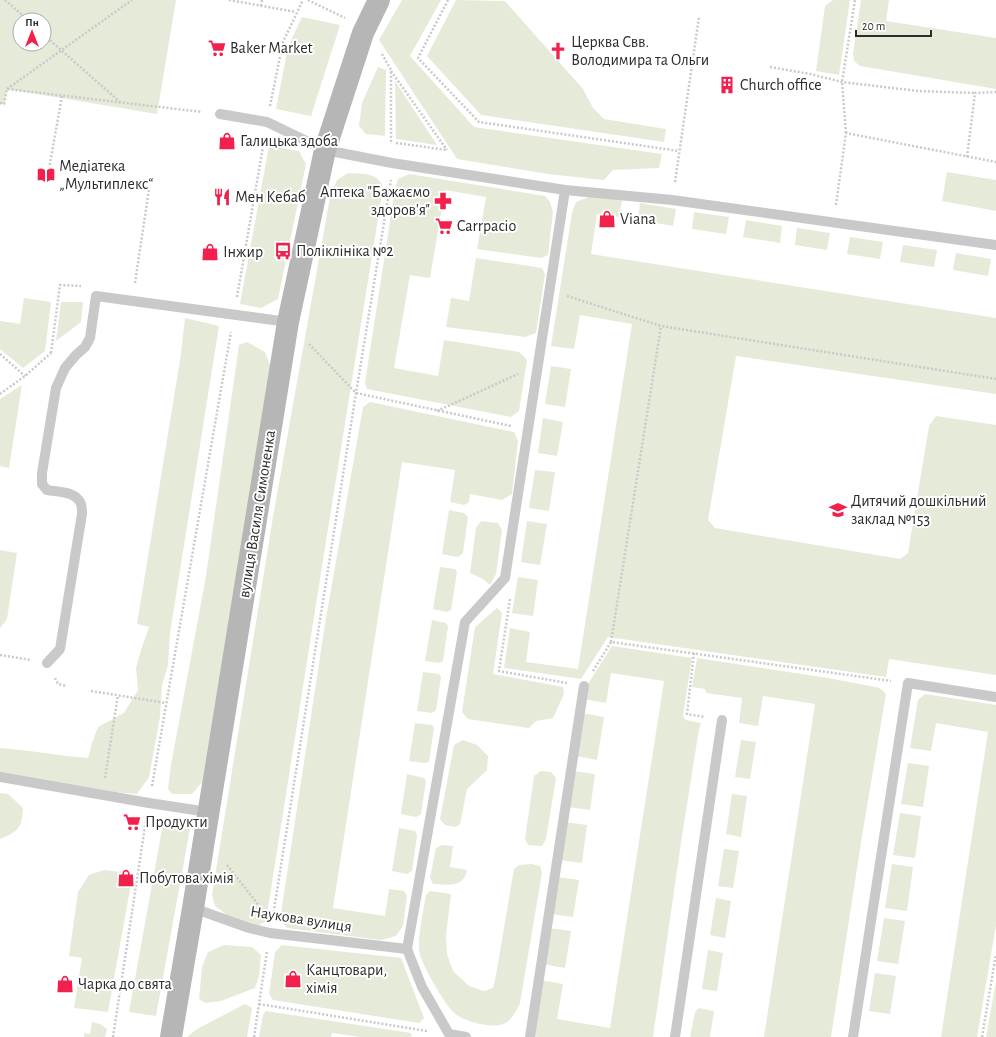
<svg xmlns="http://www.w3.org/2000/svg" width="996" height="1037" font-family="'Alegreya Sans',sans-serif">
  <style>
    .green { fill: #e5ebd8; fill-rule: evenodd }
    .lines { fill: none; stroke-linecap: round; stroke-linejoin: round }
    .path { stroke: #c9c9c9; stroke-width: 2.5; stroke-dasharray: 2 2; stroke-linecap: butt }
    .lane { stroke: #c9c9c9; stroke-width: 10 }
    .secondary { stroke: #b6b6b6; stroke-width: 22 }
    .labels { text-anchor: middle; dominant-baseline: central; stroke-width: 4; stroke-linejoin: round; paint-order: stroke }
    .poi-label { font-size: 16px; fill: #2c2c2c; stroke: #fff; text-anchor: start }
    .street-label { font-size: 16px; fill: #2c2c2c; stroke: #fff }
  </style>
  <rect width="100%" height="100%" fill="#fff"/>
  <g class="green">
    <path d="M0,0H176L157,114L7,89L4,104L0,103ZM20,20H44V44H20Z"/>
    <polygon points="402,0 441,0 410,56 474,127 662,154 659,168 613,170 604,180 548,174 457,159 379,40"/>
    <polygon points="456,0 505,1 583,89 593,108 604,119 666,129 664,142 481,115 427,56"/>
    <polygon points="833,0 850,0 839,75 816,71 825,6"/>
    <polygon points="861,0 889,0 886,21 996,38 996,89 860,66 854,61 853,54"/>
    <polygon points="302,17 340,25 311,116 276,109 288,47"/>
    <polygon points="378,67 386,70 385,136 366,134 359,126 362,103"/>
    <polygon points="395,81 437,145 396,139"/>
    <polygon points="269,146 299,151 306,164 278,299 261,308 240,304"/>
    <polygon points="947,172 996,180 996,211 942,201"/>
    <path d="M348,173C362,174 379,172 383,188L323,560L266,921L257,926L231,918L215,906L212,895L273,517L330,197L337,180Z"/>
    <polygon points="409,174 545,196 550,202 553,212 548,255 541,258 477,249 486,197 445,190 430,278 410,275 394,368 438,376 444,340 519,352 527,360 519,411 511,417 367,389 365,383 395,189 398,179"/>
    <polygon points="589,197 600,197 622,200 619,217 597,214 591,254 996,318 996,394 736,356 708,520 715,528 900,559 908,553 929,426 936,416 996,425 996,675 889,659 886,677 608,637 581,679 504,668 510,628 530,632 526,662 578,669 632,324 580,315 574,349 551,346 572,213 576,202"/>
    <polygon points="640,203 676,209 673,226 638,220"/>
    <polygon points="694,212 729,217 726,234 692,229"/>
    <polygon points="746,220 782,226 780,243 743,237"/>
    <polygon points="797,228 830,233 827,250 795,245"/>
    <polygon points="850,237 883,242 880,259 847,254"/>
    <polygon points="903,245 937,250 934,267 900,262"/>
    <polygon points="956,253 991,259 988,276 953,270"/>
    <polygon points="476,258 542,268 545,274 536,333 525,337 446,327 451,298 469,301"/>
    <polygon points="24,298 51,302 45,351 23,368 0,349 0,321 20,324"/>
    <polygon points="61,302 83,302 81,322 56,341"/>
    <path d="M185,318L219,326L170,633L168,665L162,685L160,717L149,777L137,794L114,792L81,786L47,783L0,773V748C30,750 59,756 88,758L92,743L98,727L124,713L138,690L136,668L142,647L149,627L137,624L181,354Z"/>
    <polygon points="247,342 265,352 272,370 202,782 192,794 172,794 168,789 171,765 206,576 239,345"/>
    <polygon points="551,366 571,369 565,407 545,404"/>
    <polygon points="22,385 9,468 0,466 0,399"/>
    <polygon points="370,402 514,432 518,441 512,494 502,500 470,494 469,502 464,505 450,502 455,470 402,462 333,908 385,916 389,889 404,891 407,896 403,926 396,936 381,940 287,928 280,920 325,624 363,407"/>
    <polygon points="543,418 563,422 557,456 538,453"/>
    <polygon points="535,470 555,472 549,511 529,508"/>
    <polygon points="449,510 464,513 468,517 463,553 458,557 442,554"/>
    <polygon points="481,521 498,523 502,530 496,574 490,585 483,579 470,573 476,528"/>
    <polygon points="527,521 547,524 540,565 521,562"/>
    <polygon points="0,550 17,553 7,619 0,628"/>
    <polygon points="440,567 455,569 457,572 451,610 447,612 433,609"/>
    <polygon points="518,577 538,580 533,616 512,613"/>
    <polygon points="497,608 502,613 493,674 563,687 564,694 553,718 536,721 529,728 468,719 462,712 475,627"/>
    <polygon points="432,620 446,623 448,626 443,661 439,663 425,661"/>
    <polygon points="612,646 692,658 683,716 686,720 701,723 699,729 682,836 653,1037 537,1037 535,1036 541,980 563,984 557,1019 610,1028 664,681 611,673 606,703 584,699 586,687"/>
    <polygon points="697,658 828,678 880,688 886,694 862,836 831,1037 764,1037 815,704 763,696 758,726 739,723 742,698 706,693 705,689 692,687"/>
    <polygon points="423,672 439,674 441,677 436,710 432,713 417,711"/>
    <polygon points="925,694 996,705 996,925 977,1037 941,1037 988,732 936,723 931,751 910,748 918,700"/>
    <polygon points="582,713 604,717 597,760 576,756"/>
    <polygon points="415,723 432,725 434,728 429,762 426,763 409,761"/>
    <polygon points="463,740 477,745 488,756 487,770 467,789 460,824 456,827 445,825 440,819 454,745"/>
    <polygon points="741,740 756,742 750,779 735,777"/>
    <polygon points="908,763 929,766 923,807 901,804"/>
    <polygon points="541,771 551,772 556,778 546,839 542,846 528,845 525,839 534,776"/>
    <polygon points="573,771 595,774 590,810 568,807"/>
    <polygon points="407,774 424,778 426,781 421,814 416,817 401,814"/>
    <path d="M0,793L8,794L23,808C22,828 19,831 0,839Z"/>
    <polygon points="732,794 747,796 741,837 726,834"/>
    <polygon points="900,813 921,816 915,858 893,855"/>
    <polygon points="164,818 191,823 156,1016 129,1012"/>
    <polygon points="565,822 587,825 582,863 559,860"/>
    <polygon points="399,828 415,831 417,836 412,871 407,874 392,871"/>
    <path d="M442,845L453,846L450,867L467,870C464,888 447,885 433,884L430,878L436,848Z"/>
    <polygon points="724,849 739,851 733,888 718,886"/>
    <path d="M531,864L540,866L542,873L520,1003C516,1011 512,1021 503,1024C491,1029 461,1021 452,1011C442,999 425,970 420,955C416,943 424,909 426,895L430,891L451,894L446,936L447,954L453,971L469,986L484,991L493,988L496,975L514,869L519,865Z"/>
    <polygon points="892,864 913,867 907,911 885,908"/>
    <polygon points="104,870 128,873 132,878 108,1012 74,1008 82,958 69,956 78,892 89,875"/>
    <polygon points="557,877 579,880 573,917 551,914"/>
    <polygon points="716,898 731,901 725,938 710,935"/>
    <polygon points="884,918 905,921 898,964 877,961"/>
    <polygon points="549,928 571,931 565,968 543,964"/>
    <polygon points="224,945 252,947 261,955 259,976 255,988 221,1001 205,1003 199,999 202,967 208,952"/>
    <polygon points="282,945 401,958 424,1018 419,1023 273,1000 269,994 275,952"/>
    <polygon points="708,950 723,953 717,991 702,989"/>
    <polygon points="875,973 896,976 890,1014 869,1011"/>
    <polygon points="996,981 996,1037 986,1037"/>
    <polygon points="245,1004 252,1008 247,1037 187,1037 197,1029"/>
    <polygon points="699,1008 714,1011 710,1037 690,1037 695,1012"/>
    <polygon points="266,1011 411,1033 412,1037 360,1037 332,1033 331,1037 259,1037 263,1015"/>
    <polygon points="92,1022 100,1024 107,1029 105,1037 84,1037 84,1033 90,1034"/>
  </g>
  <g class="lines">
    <g class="path">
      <polyline points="5,0 28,20"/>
      <polyline points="229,0 296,12"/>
      <polyline points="308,0 345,18"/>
      <polyline points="448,0 418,58 479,122 679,151"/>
      <polyline points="261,6 262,0"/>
      <polyline points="44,35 120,102"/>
      <polyline points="382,54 391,70 391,144"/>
      <polyline points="770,67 810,74 842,82 918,91 975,93"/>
      <polyline points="391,71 447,150"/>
      <polyline points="7,89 132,0"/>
      <polyline points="0,103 4,104 7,89 202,112"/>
      <polyline points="270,106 283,42 303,0"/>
      <polyline points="846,133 842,82 855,0"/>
      <polyline points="396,143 447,150"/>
      <polyline points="967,157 975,93 996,92"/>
      <polyline points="49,169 62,96"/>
      <polyline points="675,182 699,17"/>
      <polyline points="836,205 846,133 996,162"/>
      <polyline points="135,283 149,189"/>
      <polyline points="567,296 661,326 996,379"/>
      <polyline points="237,297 264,141"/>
      <polyline points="309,344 356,393 511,426"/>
      <polyline points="51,353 60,285 81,286"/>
      <polyline points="0,354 25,376"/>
      <polyline points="0,394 25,376 51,353"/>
      <polyline points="437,411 518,374"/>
      <polyline points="510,599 499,671 567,683"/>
      <polyline points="611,642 661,326"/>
      <polyline points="694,653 687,714 705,717"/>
      <polyline points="0,655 31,660"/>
      <polyline points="593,671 611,642 891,681"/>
      <polyline points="55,678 58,684 66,686"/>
      <polyline points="91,691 166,703"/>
      <polyline points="105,778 118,695"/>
      <polyline points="152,786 231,332"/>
      <polyline points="227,865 264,912"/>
      <polyline points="273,916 356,393 391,180"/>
      <polyline points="259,1004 427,1031"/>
      <polyline points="113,1037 146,820"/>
      <polyline points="254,1037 267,951"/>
      <polyline points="982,1037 996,954"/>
    </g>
    <g class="lane">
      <polyline points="220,114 267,122 325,150 392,163 565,190 672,200 996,245"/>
      <path d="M47,663L60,649L82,514C82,511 82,507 81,504C76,491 58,492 47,490L42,484V473L56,388L65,368L76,355L85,347L90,338L96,296L288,322"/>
      <polyline points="0,777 149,803 208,812"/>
      <polyline points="193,908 249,928 270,933 407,949"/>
      <polyline points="466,1037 449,1034 422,987 407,949 465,622 505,578 565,190"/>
      <polyline points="530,1037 584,686"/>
      <polyline points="675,1037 722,720"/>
      <polyline points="853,1037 908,683 996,697"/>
    </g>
    <polyline class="secondary" points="171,1037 193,908 288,322 325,150 363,33 379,0"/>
  </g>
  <defs>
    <g id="supermarket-bare" transform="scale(1.38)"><path d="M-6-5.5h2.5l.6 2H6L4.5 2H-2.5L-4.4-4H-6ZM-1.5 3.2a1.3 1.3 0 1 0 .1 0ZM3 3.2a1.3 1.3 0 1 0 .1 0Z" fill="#f1204d" stroke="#fff" stroke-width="2.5" paint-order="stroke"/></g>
    <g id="church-bare" transform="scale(1.38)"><path d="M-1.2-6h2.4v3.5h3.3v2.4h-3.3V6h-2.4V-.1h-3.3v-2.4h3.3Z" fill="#f1204d" stroke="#fff" stroke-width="2.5" paint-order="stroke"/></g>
    <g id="building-bare" transform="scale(1.38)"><path d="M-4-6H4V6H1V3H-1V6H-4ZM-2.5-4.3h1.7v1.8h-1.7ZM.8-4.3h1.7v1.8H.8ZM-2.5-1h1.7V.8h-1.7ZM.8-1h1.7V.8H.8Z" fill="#f1204d" stroke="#fff" stroke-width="2.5" paint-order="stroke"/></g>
    <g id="shop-bare" transform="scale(1.38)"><path d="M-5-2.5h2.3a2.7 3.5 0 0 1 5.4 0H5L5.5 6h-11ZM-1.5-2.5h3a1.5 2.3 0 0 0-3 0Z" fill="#f1204d" stroke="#fff" stroke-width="2.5" paint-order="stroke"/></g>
    <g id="library-bare" transform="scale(1.38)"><path d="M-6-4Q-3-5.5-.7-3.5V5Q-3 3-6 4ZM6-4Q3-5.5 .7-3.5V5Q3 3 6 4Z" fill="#f1204d" stroke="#fff" stroke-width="2.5" paint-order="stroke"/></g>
    <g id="restaurant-bare" transform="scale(1.38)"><path d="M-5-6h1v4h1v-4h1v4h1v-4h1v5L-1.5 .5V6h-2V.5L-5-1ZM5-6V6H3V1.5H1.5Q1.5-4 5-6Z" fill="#f1204d" stroke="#fff" stroke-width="2.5" paint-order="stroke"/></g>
    <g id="pharmacy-bare" transform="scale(1.38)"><path d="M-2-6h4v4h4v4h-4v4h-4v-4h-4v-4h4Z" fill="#f1204d" stroke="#fff" stroke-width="2.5" paint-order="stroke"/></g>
    <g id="bus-bare" transform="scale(1.38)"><path d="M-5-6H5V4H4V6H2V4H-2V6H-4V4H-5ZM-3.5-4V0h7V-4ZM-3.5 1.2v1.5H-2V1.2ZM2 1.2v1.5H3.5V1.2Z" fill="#f1204d" stroke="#fff" stroke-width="2.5" paint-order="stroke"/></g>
    <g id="school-bare" transform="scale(1.38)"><path d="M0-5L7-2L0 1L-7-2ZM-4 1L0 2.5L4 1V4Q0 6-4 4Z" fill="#f1204d" stroke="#fff" stroke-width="2.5" paint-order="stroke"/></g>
  </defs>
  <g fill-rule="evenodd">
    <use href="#supermarket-bare" x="217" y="48"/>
    <use href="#church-bare" x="558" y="51"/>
    <use href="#building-bare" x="727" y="85"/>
    <use href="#shop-bare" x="227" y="141"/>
    <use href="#library-bare" x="46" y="175"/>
    <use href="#restaurant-bare" x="222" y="197"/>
    <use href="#pharmacy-bare" x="443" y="201"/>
    <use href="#shop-bare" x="607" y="219"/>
    <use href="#supermarket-bare" x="444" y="226"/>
    <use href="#bus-bare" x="283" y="251"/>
    <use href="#shop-bare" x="210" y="252"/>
    <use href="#school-bare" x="838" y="510"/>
    <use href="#supermarket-bare" x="132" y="822"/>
    <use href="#shop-bare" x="126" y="878"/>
    <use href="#shop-bare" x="293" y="979"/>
    <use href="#shop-bare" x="65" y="984"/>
  </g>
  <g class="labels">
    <g class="poi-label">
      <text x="571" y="42">Церква Свв.<tspan x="571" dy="18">Володимира та Ольги</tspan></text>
      <text x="230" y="48">Baker Market</text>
      <text x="740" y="85">Church office</text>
      <text x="240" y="141">Галицька здоба</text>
      <text x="59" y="166">Медіатека<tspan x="59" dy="18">„Мультиплекс“</tspan></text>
      <text x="430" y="192" text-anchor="end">Аптека "Бажаємо<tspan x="430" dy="18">здоров'я"</tspan></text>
      <text x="235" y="197">Мен Кебаб</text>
      <text x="620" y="219">Viana</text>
      <text x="457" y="226">Carrpacio</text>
      <text x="296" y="251">Поліклініка №2</text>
      <text x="223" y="252">Інжир</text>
      <text x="851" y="501">Дитячий дошкільний<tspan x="851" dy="18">заклад №153</tspan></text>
      <text x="145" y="822">Продукти</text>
      <text x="139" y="878">Побутова хімія</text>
      <text x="306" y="970">Канцтовари,<tspan x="306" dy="18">хімія</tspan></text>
      <text x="78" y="984">Чарка до свята</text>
    </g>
    <g class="street-label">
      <text transform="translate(257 514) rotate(-81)">вулиця Василя Симоненка</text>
      <text transform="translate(301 919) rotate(9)">Наукова вулиця</text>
    </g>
  </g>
  <g transform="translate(32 32)"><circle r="19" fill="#ffffff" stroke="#ababab"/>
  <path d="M0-3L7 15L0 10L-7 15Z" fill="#f1204d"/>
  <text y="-6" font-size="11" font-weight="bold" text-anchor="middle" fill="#2c2c2c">Пн</text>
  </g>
  <path d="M856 30v6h75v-6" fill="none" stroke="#2c2c2c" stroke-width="2"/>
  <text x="862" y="30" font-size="12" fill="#2c2c2c" stroke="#ffffff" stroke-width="3" paint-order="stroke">20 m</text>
</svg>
